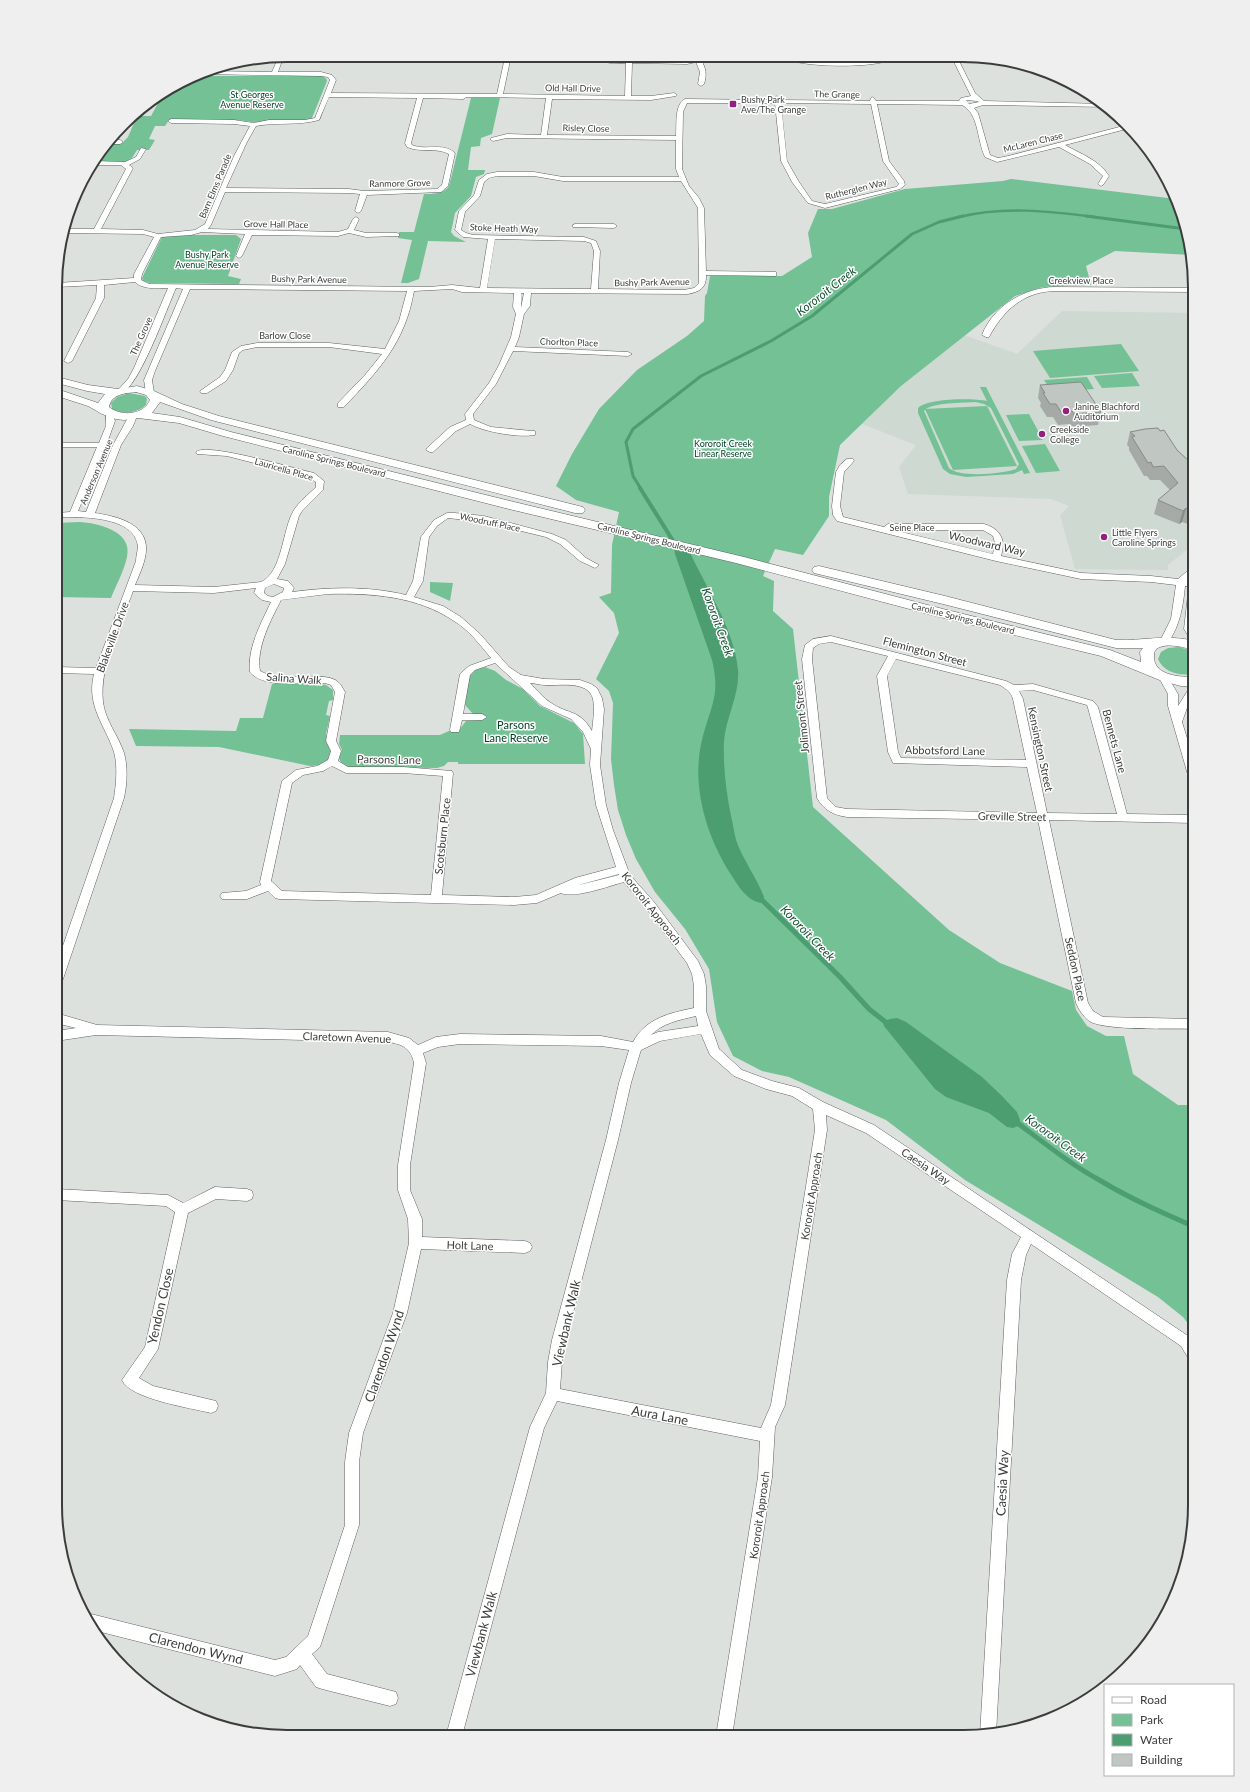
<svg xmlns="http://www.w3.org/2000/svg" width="1250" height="1792" font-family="Lato,sans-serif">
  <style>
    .built { fill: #cdd9d1 }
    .green { fill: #73c194; fill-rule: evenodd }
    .water { fill: #4c9d70 }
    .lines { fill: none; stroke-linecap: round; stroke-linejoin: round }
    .stream-far3 { stroke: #4c9d70; stroke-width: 2.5 }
    .stream-far2 { stroke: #4c9d70; stroke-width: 3 }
    .stream-far1 { stroke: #4c9d70; stroke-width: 4 }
    .stream { stroke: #4c9d70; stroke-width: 5 }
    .street-casing { stroke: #5d625f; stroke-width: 1 }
    .secondary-casing { stroke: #5d625f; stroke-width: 1 }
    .street { fill: #fff; fill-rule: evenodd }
    .secondary { fill: #fff; fill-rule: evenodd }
    .wall { fill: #a5aaa7 }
    .shaded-wall { fill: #868b88 }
    .building { fill: #c0c6c2; stroke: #868b88 }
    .poi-dot { fill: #94207e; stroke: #fff; stroke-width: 1.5 }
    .labels { text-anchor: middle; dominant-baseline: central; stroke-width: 3; stroke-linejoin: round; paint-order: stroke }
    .far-street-label { font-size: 9px; fill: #3b3d3b; stroke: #fff }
    .far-park-label { font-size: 9px; fill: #004325; stroke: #fff }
    .far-poi-label { font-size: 9px; fill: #3b3d3b; stroke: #fff; text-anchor: start }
    .street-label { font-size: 11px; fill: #3b3d3b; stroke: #fff }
    .park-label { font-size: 11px; fill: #004325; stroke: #fff }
    .water-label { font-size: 12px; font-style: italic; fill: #175435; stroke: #fff }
    .near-street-label { font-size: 13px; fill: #3b3d3b; stroke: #fff }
    .rim { fill: none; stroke: #3b3d3b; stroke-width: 2 }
  </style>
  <rect width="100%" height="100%" fill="#dce1de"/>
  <polygon class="built" points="1062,311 1195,313 1195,543 1168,565 1168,570 1075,569 1060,515 1069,506 1051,499 908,494 899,467 916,445 862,424 901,386 964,335 1017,354"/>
  <g class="green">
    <polygon points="198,76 321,76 326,78 327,81 312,118 308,120 252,122 238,120 169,120 165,126 155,126 149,139 155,140 149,150 137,150 132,158 125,162 94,161 109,144 121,144 128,137 137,116 151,116 162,96 177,90 179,87"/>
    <path d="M471,98H500L492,134L481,138L480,146L471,147L468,170H485L484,174L476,177L471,196L455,213L451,232L454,236L466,242L428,241L419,279L408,283H401L412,240L398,238L399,232H414L424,194C433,194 443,194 449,186Z"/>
    <polygon points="1011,179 1176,199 1190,242 1192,255 1115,251 1086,266 1091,285 1043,287 1015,296 901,386 840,445 829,497 829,516 803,555 775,549 763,576 774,581 773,611 793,629 813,807 949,930 1000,963 1072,991 1076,1010 1087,1026 1106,1036 1124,1036 1133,1074 1178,1105 1195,1105 1195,1333 1183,1317 1158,1297 965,1180 886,1120 789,1077 762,1071 733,1056 717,1022 709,969 685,929 655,892 636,859 626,835 618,810 614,785 611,759 613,703 609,691 596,679 619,633 614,613 599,597 611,593 612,545 619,512 576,500 556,486 572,454 599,409 637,370 687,336 704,321 705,296 707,293 710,276 782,276 812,257 808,233 818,209 832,209 905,189 1003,181"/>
    <polygon points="170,235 236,235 241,239 228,276 241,279 239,284 150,283 143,281 142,278 162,237"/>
    <polygon points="1121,344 1139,371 1050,378 1033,351"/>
    <polygon points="1132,373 1140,386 1102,388 1094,376"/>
    <polygon points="1087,377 1094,389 1052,392 1044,380"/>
    <path d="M980,387H986L1030,473L1024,474L1022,470L1013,474L966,477L950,474L943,469L918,413V408C928,398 973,398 987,401ZM975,402L984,404L991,408L1019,464L1016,469C1003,474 959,478 949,468L924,411C930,402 964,403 975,402Z"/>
    <path d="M129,393L145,396L147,399L146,405C137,413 123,415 112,409L111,403L117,397Z"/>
    <polygon points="987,406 1017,466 953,470 925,409"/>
    <polygon points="1029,414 1043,440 1019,441 1006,415"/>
    <polygon points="1045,444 1060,471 1036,473 1022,446"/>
    <path d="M79,522C98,523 133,531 127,557C124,571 116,585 111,598L56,597L57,523Z"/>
    <polygon points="430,582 453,583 450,601 430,592"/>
    <path d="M1179,647L1195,652V673C1181,677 1164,673 1158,659L1161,652L1168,648Z"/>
    <polygon points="485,667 495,671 506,680 523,689 540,706 574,723 583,734 585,764 458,764 458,762 448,762 444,766 437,768 349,767 341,763 339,758 342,750 339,744 340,735 440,735 449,731 459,730 466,721 483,720 483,714 473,714 465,705 469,676 472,671"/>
    <polygon points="276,683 321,684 326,685 333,690 333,700 329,701 326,715 330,716 326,734 332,750 329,760 321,765 310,766 219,747 136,746 129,729 236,731 240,718 263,718 272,684"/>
  </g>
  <g class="water">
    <path d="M686,544C703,583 734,627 738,670C740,694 726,717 724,741C723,767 726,791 731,816C733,824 734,832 736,840C743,860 757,878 764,897L762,903C746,901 738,885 730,873C706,835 691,785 702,740C710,707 721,696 712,660L675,554L674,547Z"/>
    <polygon points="897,1018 906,1022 982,1077 1001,1095 1017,1112 1020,1120 1018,1126 1013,1128 1007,1127 989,1113 946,1097 935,1089 884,1026 883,1022 890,1019"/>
  </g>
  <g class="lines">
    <path class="stream-far3" d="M959,217C1003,206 1049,211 1094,217"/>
    <g class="stream-far2">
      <polyline points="1086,216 1186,229"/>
      <polyline points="641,489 633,476 626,442 633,429 701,376 771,341 812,316 912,234 939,222 963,216"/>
    </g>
    <polyline class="stream-far1" points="640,488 675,544"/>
    <g class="stream">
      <polyline points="758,896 840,977 869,1009 888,1024"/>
      <path d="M1015,1121C1043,1142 1070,1164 1101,1181C1131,1199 1163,1213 1195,1227"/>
    </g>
    <g class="street-casing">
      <g id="street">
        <path d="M284,55L278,72H321L332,75L336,80L331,93L497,94L504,62L427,61L424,59L427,57L505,58V56H511L503,94L625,96L626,63C616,63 603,65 596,56H602L609,59L687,60L696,59L699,56H705L701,60C706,68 707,75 704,84L701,86L698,84L700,72L696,62L687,64L632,63L631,96H651L674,93L677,95L676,96L651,100L552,99L547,135L676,136C677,125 674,105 685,99L774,100L775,97L777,96L780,100L870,101L871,98L873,97L876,101H959L961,98L971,96L952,58L957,57L975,93L984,101L1105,104L1109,107L983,105L974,108L978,113L990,155L998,158L1008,156L1127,125L1130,128L1065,145C1081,154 1099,160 1109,176L1103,185L1101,186L1098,184L1103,176L1090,164L1059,147L997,162L985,157C977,141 979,113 962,105L877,104L889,161L904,181L905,185L900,189L825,208L808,203L792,182L781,161L775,103H687L683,112L682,169L689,186L699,198L704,208L706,271L773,272H776V276L706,275C707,288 699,292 688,294L531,293L530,306L524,314L519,337L515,347L628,352L632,354L628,356L513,351L496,384L473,414L474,420L491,427L532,431H535V435C519,438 484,432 470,424L456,431L433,452H430L426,450L427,448L450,427L466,420L465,414L489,383L499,365L511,337L516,314L513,307L514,293L462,292L452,289L414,291C405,343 379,370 344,407H338V403L365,375L382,354L329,347H257L243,350L239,353L233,370L226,381L207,393H201L200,391L220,377L225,370L232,352L241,346L257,343H329L385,349L399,321L407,291L190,289L155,371L152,380L154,393L150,395L146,393L144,380L183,289L176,288C167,308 139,388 121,393L117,391L128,379L134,368L168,288C158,288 143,290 135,282L104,285V298L72,361L68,363L64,361L96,298L97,285L57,287V283L134,278V274L154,237L143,234L65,233L66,229H94L126,169L121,165H92L94,161L125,162L136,157L141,148L146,149L140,159L129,165L133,168L101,229L143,230L158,234L195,230L205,224L234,156L250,126L234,124L171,123L168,121L171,119L234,120L254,123L269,120H305L315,118L330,80L328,77L321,76L200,74L206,71L272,72L279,56ZM329,97L417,98L405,143L407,147C420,153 436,147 449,154L442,185L437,189L364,191L349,189L226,188L247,142L256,126C277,122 298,126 319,120ZM466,97L546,98L541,135L507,134L491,138L490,139L493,141L507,138L676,140V169L679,177H563L534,172H497L487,174L479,180L474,195L459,211L455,230L463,237L488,239L480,288L452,285L429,287L149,284L141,280L142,274L161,237L191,235L202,232L245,234L236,256L239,258L242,256L252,235L338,236L349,233L366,237L399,236V234L397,233H366L354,230L359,219L356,217L353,219L348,229L338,232L208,229L211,225L225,192L349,193L360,194L355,211L358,213L361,211L367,195L441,192L448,186L455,153C443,142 426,151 412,145L411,143L423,98L463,99ZM966,100L977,101L979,102L969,104ZM781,103L871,104L883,161L899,184L896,187L825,204L812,201L799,182L787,161ZM497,176H534L563,181H681L698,208L699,283L694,288L684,290L598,289L600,251L596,241L584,237L473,235L466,233L461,230L465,212L480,196L484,182L489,178ZM495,239L584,241L591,243L594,251L591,289L487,288ZM521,293H524L521,308Z"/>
        <path d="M789,56H795L796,59L802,60L860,62L889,57H897C879,69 813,67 792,61Z"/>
        <polygon points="983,57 993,57 1003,60 986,59"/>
        <polygon points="112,140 120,140 123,142 120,144 109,144"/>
        <polygon points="575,224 614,224 617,226 614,228 573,227 573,225"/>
        <path d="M1054,287L1195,288V292L1054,291C1023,292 1003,311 989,337H986L982,335C993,306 1024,288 1054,287Z"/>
        <path d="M106,412H112L115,421L107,443L112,445L105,447L78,511L86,512L113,445L130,414H136L137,416L133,426L121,445L95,513C114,516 144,522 146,546C147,559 140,573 135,585L214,587L261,582C283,572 282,529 294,510C299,502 309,494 316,487V482L308,477L227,456L197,454L196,452C206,442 296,469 314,473L324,481L323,490L302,511L299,516L285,564L277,579L288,581L294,588L292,592C330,587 369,586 406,595L413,581L421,537L434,520L447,513H455L484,516L552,534L566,540L586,558L599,565L595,568L580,561L560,544L546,537L484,522L448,518L437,526L429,537L423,581L414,597L443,606L461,617L480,634L509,667L521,675L544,679L580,680L591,684L597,688L602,698L604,709L600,765L606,805L613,830L630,875L654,902L698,961L704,974L706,986V1011L719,1049L742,1070L772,1081L799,1088L823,1102L874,1125L1191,1338L1195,1343V1362L1190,1361L1181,1346L1031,1244L1026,1255L1021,1280L996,1734L980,1735L1007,1280L1012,1254L1021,1237L866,1133L826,1115L827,1130L785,1405L775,1427L772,1477L732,1736H716L758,1477L760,1441L557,1401L544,1428L462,1736H446L530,1427L546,1393L548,1362L552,1340L606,1140L619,1083L629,1050L601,1046L460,1044L438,1047L423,1053L426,1063L410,1165V1190L422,1219V1237L525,1241L530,1243L532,1247L530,1251L525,1253L421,1249L407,1313L363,1433L359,1462V1525L322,1641L320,1647L312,1654L327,1674L396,1692L398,1698L396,1704L390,1706L322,1689L316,1687L300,1665L297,1669L275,1676L93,1630L83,1615L87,1613L275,1660L286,1657L308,1636L345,1525V1462L349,1433L393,1313L409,1243L408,1219L398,1190V1165L414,1063C411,1048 402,1044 388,1042L96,1035L56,1041V1031L76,1028L56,1023V1013L97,1025L388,1032L409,1038L418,1045L436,1037L460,1034L601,1036L633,1042C646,1018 670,1013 694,1008V986L692,974L687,963L646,908L624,882C609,886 574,899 561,893L537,903L514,905L279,899L275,898L268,891L247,899H222L220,896L222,893L246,891L261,885L260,882L282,781L296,770L317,766L328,760L331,751L326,741L335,692L331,685L325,683C306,682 263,689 250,672C247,649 261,623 271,602L262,600L254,593L256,588L214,593L133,591C121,625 99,665 103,702C105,720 118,735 124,753C128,767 127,784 124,798L62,982L60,985L56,986V966L114,798C116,784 118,767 114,752C105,725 86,706 94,674L56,673V667L96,668L136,561C136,556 138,550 138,546C134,515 79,517 57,517V513L70,512L97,447H57V443H99L106,426ZM274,584L284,588L283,592L273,597L268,596L264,593L265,588ZM328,594C372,593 417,596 454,621C469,630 480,645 491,658L469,666L460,674L450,730L451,732H459L462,720H482L487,717L482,714H463L470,675L475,670L495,663L542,706L571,719L583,732L591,749L590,765L596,805L616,867L575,878L536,895L514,897L442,895L453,773L452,771L403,767H348L338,761L341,751L336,741L345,692C343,689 341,684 338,682C326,670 280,683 260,671C256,647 271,620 281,600ZM530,683C534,683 540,685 545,685C560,686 588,680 593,699C595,710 593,721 592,731C579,709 569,715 551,703C543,698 537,690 530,683ZM332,766L346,773H403L443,776L431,895L282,891L271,881L292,783L303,775L323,771ZM619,874V875L579,885L582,884ZM696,1016L698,1026L658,1032L651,1035C663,1023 679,1020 696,1016ZM701,1034L710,1055L734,1076L766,1089L792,1096L813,1109L815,1130L771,1405L761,1428L560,1389L562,1362L566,1340L618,1140L631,1083L640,1053L641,1050L660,1041Z"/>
        <path d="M847,459H853L854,461L844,472L840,506L843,517L884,527L888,524H984C1001,529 1006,540 1001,556L1081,573L1151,576L1178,579L1192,567L1195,566V574L1193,575L1195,576V643L1192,642L1184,629L1189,586H1185C1183,607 1180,625 1168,643L1165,644L1160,641L1171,619L1176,585L1151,582L1081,579L996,561L837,521L833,515L832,506L836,472L840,465ZM893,530H983L993,536L995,543L993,554Z"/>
        <path d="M831,636L1006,681L1014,685L1033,684L1093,701L1098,707L1127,814L1195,815V823L1049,820L1088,1003L1093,1011L1103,1017L1195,1019V1029C1172,1028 1105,1031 1089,1021C1083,1016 1079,1010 1076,1003L1038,820L847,817C833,815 824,810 817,798L802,659L805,645L813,639ZM831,642L888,656L877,676L888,752L893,763L1027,767L1037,813L847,809L836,807L827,798L812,659L813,648L819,644ZM896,659L1000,685C1006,689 1011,692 1013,699L1026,760L901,758L898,752L887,676ZM1033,690L1087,705L1088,708L1117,814L1047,813L1023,699L1019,691Z"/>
        <polygon points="1163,673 1166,674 1178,694 1178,706 1192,684 1195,683 1195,694 1188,705 1182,722 1195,764 1195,785 1190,782 1168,706 1168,694 1158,676"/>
        <path d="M215,1187L247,1189L252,1191L253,1195L252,1199L247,1201L216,1199L188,1213L158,1349L139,1378L153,1386L216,1401L218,1406L216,1411L211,1413C191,1408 130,1399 122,1380L145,1347L175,1212L166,1206L56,1200V1189L168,1195L183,1203Z"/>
      </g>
    </g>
    <g class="secondary-casing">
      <path id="secondary" d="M57,377L88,385L118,389L137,386L154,391L182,404L219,416L583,507L585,510L583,513H575L211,420L160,402L152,413L180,417L231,432L510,501L744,557L943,609L1110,650L1141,662L1140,652L1143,648H1116L943,604L814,573L812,570L814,567L819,566L945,596L1116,640C1142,641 1168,634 1194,641L1195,650C1185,648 1171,643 1160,647C1155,649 1154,651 1154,657C1154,676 1181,677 1195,677V686H1181L1162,681L1101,656L936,616L736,563L509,509L223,436L179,423L138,418L124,420L116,419L102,414L88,406L57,396V389L98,403L105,394L87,391L57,383ZM136,392L146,395L150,400C144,415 121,417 109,407C111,394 126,393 136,392Z"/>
    </g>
    <use href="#street" class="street"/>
    <use href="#secondary" class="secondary"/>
  </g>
  <g class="wall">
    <polygon points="1040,385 1101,412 1098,425 1071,427 1069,424 1058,425 1053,417 1047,417 1040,406 1041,403 1038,398"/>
    <polygon points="1160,431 1177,450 1191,463 1195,462 1195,518 1193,518 1191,525 1182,522 1179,524 1154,514 1158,500 1170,490 1160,480 1150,480 1147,476 1144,476 1129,450 1129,447 1127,445 1130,432"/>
  </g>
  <polygon class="shaded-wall" points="1186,508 1182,522 1179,524 1183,511"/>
  <g class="building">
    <polygon points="1081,382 1101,412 1074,414 1072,411 1061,412 1056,404 1050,404 1043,393 1045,393 1040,385"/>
    <polygon points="1158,428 1160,431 1164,430 1177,450 1191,463 1195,462 1195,512 1186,508 1183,511 1158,500 1178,483 1164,466 1153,467 1151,462 1148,463 1132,437 1135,436 1130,432 1145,429"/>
  </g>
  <g class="poi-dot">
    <rect x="729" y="100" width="8" height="8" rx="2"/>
    <circle cx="1066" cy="411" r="4"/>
    <circle cx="1042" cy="434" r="4"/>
    <circle cx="1104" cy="537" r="4"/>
  </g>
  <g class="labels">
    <g class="far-street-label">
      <text transform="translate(573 88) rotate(1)">Old Hall Drive</text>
      <text transform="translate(837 94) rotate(1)">The Grange</text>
      <text transform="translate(586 128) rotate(1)">Risley Close</text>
      <text transform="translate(1033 142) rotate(-14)">McLaren Chase</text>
      <text transform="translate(400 183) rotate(-1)">Ranmore Grove</text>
      <text transform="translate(215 186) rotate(-67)">Barn Elms Parade</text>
      <text transform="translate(856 189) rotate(-14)">Rutherglen Way</text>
      <text transform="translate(276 224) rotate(1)">Grove Hall Place</text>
      <text transform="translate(504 228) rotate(2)">Stoke Heath Way</text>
      <text transform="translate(309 279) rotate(1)">Bushy Park Avenue</text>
      <text x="1081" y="280">Creekview Place</text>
      <text transform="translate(652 282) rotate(-1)">Bushy Park Avenue</text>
      <text x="285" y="335">Barlow Close</text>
      <text transform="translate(141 336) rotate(-66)">The Grove</text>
      <text transform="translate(569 342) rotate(2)">Chorlton Place</text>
      <text transform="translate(334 461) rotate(14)">Caroline Springs Boulevard</text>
      <text transform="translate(284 469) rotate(16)">Lauricella Place</text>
      <text transform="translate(96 472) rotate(-67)">Anderson Avenue</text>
      <text transform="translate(490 522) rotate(12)">Woodruff Place</text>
      <text x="912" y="527">Seine Place</text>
      <text transform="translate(649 538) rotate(14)">Caroline Springs Boulevard</text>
      <text transform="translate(963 618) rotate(14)">Caroline Springs Boulevard</text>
    </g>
    <g class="far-park-label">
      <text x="252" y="94">St Georges<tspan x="252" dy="10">Avenue Reserve</tspan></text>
      <text x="207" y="254">Bushy Park<tspan x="207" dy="10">Avenue Reserve</tspan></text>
      <text x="723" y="443">Kororoit Creek<tspan x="723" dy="10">Linear Reserve</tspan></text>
    </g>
    <g class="far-poi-label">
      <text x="741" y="99">Bushy Park<tspan x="741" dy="10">Ave/The Grange</tspan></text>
      <text x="1074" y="406">Janine Blachford<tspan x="1074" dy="10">Auditorium</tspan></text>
      <text x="1050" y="429">Creekside<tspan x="1050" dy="10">College</tspan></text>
      <text x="1112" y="532">Little Flyers<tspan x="1112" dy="10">Caroline Springs</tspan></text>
    </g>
    <g class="street-label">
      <text transform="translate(987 543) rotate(13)">Woodward Way</text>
      <text transform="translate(112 637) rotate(-70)">Blakeville Drive</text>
      <text transform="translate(925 651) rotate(15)">Flemington Street</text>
      <text transform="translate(294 678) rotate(4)">Salina Walk</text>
      <text transform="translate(801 717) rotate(-96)">Jolimont Street</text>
      <text transform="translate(1115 741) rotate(75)">Bennets Lane</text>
      <text transform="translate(1041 749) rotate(78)">Kensington Street</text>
      <text transform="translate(945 750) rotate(1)">Abbotsford Lane</text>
      <text transform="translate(389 759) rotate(1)">Parsons Lane</text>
      <text transform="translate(1012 816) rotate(1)">Greville Street</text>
      <text transform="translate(442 836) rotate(-84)">Scotsburn Place</text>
      <text transform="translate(652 908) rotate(52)">Kororoit Approach</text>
      <text transform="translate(1076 969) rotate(78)">Seddon Place</text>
      <text transform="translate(347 1037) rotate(2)">Claretown Avenue</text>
      <text transform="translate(926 1166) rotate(34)">Caesia Way</text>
      <text transform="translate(811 1196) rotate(-81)">Kororoit Approach</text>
      <text transform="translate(470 1245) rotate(2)">Holt Lane</text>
      <text transform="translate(759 1515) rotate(-82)">Kororoit Approach</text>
    </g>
    <g class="park-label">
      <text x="516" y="724">Parsons<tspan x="516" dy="13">Lane Reserve</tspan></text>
    </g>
    <g class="water-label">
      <text transform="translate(826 291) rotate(-38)">Kororoit Creek</text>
      <text transform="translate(718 622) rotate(70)">Kororoit Creek</text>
      <text transform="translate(808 933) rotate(46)">Kororoit Creek</text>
      <text transform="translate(1056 1138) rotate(36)">Kororoit Creek</text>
    </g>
    <g class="near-street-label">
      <text transform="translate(160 1306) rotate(-77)">Yendon Close</text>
      <text transform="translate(566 1323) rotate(-77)">Viewbank Walk</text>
      <text transform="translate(384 1356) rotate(-71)">Clarendon Wynd</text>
      <text transform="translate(660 1415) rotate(11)">Aura Lane</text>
      <text transform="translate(1002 1483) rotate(-87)">Caesia Way</text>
      <text transform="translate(481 1634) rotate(-75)">Viewbank Walk</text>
      <text transform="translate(196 1648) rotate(14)">Clarendon Wynd</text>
    </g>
  </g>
  <path d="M0 0H1250V1792H0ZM287 62H963A225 225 0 0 1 1188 287V1505A225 225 0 0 1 963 1730H287A225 225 0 0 1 62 1505V287A225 225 0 0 1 287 62Z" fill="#efefef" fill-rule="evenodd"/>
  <path class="rim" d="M287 62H963A225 225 0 0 1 1188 287V1505A225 225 0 0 1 963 1730H287A225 225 0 0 1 62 1505V287A225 225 0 0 1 287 62Z"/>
  <rect x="1104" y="1684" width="130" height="92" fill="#ffffff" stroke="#b1b1b1"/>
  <rect x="1112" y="1697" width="20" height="6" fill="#ffffff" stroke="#b1b1b1"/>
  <text x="1140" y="1704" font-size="12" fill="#3b3d3b">Road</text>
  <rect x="1112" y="1714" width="20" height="12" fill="#73c194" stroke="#b1b1b1"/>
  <text x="1140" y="1724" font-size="12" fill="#3b3d3b">Park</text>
  <rect x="1112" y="1734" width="20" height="12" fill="#4c9d70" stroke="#b1b1b1"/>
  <text x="1140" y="1744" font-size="12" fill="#3b3d3b">Water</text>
  <rect x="1112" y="1754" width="20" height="12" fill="#c0c6c2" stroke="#b1b1b1"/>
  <text x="1140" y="1764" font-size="12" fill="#3b3d3b">Building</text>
</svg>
